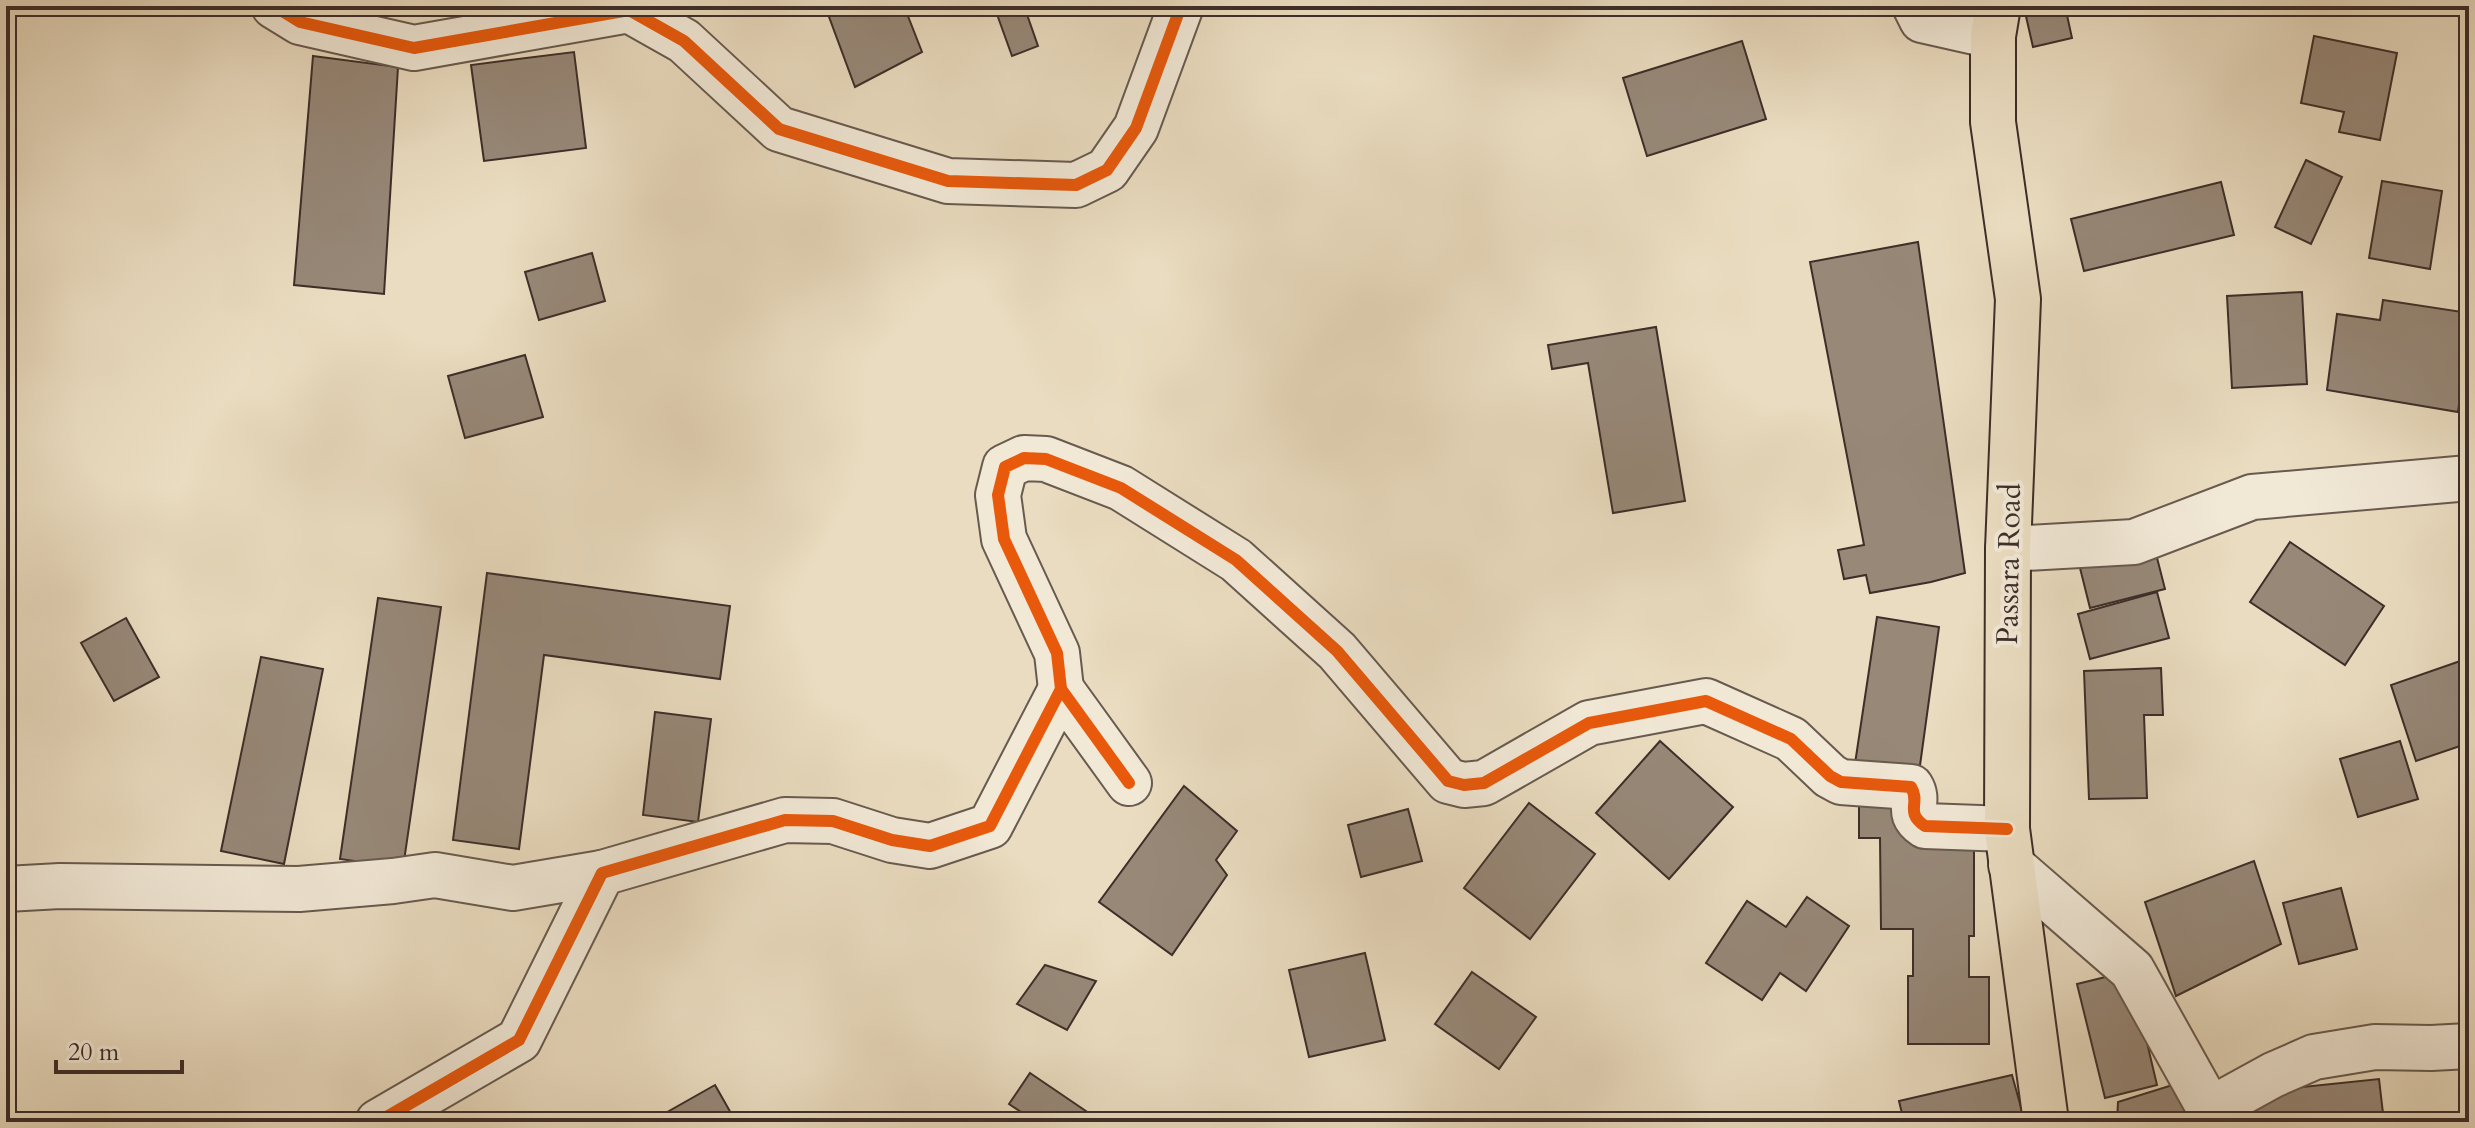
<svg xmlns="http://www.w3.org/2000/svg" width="2475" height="1128" font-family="Cardo,serif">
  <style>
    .building { fill: #978878; stroke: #3d2e29; stroke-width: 2 }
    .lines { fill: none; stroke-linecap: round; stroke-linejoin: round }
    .minor-casing { stroke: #685a4f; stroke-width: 48 }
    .highway-casing { stroke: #3d2e29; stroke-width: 48 }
    .minor { stroke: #f1e8d6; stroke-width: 44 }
    .highway { stroke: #eadcc0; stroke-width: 44 }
    .cycleway-casing { stroke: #f1e8d6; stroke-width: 17 }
    .cycleway { stroke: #e8590c; stroke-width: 12 }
    .labels { text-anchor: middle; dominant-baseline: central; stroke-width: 8; stroke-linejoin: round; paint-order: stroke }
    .street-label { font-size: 30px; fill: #3d2e29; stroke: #f1e8d6 }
  </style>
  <rect width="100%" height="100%" fill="#eadcc0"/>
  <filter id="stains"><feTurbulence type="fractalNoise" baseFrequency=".0025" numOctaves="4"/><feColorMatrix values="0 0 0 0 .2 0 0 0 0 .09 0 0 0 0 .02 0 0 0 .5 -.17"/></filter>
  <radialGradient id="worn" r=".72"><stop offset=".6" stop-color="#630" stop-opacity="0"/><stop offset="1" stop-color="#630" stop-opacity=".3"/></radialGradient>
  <g class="building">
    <polygon points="825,6 904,6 922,52 855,87"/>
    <polygon points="994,6 1024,6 1038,46 1012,56"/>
    <polygon points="2054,6 2065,6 2072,38 2033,47 2025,12"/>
    <polygon points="2314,36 2397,53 2380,140 2339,132 2344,112 2301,103"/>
    <polygon points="1742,41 1766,119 1647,156 1623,78"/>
    <polygon points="574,52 586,148 484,161 471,65"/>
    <polygon points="313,56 398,67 384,294 294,285"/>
    <polygon points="2306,160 2342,177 2311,244 2275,227"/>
    <polygon points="2382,181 2442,191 2430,269 2369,258"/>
    <polygon points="2221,182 2234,235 2084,271 2071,219"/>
    <polygon points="1918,242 1965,573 1931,582 1870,593 1866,575 1844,579 1838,550 1864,545 1810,262"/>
    <polygon points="592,253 605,301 539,320 525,272"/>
    <polygon points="2302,292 2307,384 2232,388 2227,296"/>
    <polygon points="2383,300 2469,313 2469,333 2458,412 2327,390 2337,314 2380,320"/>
    <polygon points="1656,327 1685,501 1613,513 1588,363 1552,369 1548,345"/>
    <polygon points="525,355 543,417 465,438 448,376"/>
    <polygon points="2290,542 2384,606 2345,665 2250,602"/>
    <polygon points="2155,550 2165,589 2090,608 2080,568"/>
    <polygon points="487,573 730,606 720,679 544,655 519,849 453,840"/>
    <polygon points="2157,592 2169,638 2090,659 2078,614"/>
    <polygon points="378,598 441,607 403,868 340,859"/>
    <polygon points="1877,617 1939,627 1918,780 1853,777"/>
    <polygon points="126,618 159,677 114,701 81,643"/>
    <polygon points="261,657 323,669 284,864 221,851"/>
    <polygon points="2469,658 2469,743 2416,761 2391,685"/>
    <polygon points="2161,668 2163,715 2144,715 2147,798 2089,799 2084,671"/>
    <polygon points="655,712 711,719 698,822 643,815"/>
    <polygon points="1660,741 1733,807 1669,879 1596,813"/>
    <polygon points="2400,741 2418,799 2358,817 2340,759"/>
    <polygon points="1184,786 1237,831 1216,860 1227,875 1172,955 1099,902"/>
    <polygon points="1859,790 1905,790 1974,833 1974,936 1969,936 1969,977 1989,977 1989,1044 1908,1044 1908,976 1913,976 1913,929 1881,929 1880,838 1859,838"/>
    <polygon points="1529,803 1595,854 1530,939 1464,888"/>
    <polygon points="1408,809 1422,861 1361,877 1348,825"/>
    <polygon points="2254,861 2281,944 2176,996 2145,902"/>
    <polygon points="2341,888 2357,949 2299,964 2283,903"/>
    <polygon points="1807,897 1849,926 1806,991 1780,973 1762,1000 1706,963 1747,901 1786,927"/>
    <polygon points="1365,953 1385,1040 1309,1057 1289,970"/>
    <polygon points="1045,965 1096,981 1067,1030 1017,1004"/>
    <polygon points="2130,971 2157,1085 2105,1098 2077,984"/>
    <polygon points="1472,972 1536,1017 1499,1069 1435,1024"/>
    <polygon points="1030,1073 1102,1122 1036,1122 1009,1104"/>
    <polygon points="2012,1075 2025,1122 1904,1122 1899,1101"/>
    <polygon points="2195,1078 2207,1122 2117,1122 2118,1102"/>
    <polygon points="2379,1079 2384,1122 2258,1122 2255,1092"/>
    <polygon points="715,1085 736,1122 656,1122 655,1119"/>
  </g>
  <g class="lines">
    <g class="minor-casing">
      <g id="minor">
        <polyline points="274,6 300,22 414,48 629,10 684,41 779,129 948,181 1076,185 1107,170 1136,128 1181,6"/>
        <polyline points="1915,6 1922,20 1993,36"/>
        <polyline points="2008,549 2134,542 2252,497 2469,478"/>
        <path d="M1061,689L1057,653L1004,539L998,495L1005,467L1024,458L1046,459L1121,488L1236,560L1337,651L1448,781L1464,785L1484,783L1589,723L1706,701L1791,739L1830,776L1841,782L1911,787C1921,803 1904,812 1925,826L2007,829"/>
        <polyline points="2011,865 2132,970 2217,1122"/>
        <polyline points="6,889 60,886 299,889 393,881 435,875 513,888 602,873"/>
        <polyline points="2211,1109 2273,1075 2314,1057 2375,1047 2431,1048 2469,1046"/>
        <polyline points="378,1122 519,1040 602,873 785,820 833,821 892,840 930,846 990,826 1061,689 1129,783"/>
      </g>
    </g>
    <g class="highway-casing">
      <polyline id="highway" points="1998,6 1993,36 1993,122 2018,299 2008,549 2007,829 2046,1122"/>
    </g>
    <use href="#minor" class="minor"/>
    <use href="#highway" class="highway"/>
    <g class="cycleway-casing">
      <g id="cycleway">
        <polyline points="274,6 300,22 414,48 629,10 684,41 779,129 948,181 1076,185 1107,170 1136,128 1181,6"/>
        <path d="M1061,689L1057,653L1004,539L998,495L1005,467L1024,458L1046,459L1121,488L1236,560L1337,651L1448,781L1464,785L1484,783L1589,723L1706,701L1791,739L1830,776L1841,782L1911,787C1921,803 1904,812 1925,826L2007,829"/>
        <polyline points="378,1122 519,1040 602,873 785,820 833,821 892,840 930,846 990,826 1061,689 1129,783"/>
      </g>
    </g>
    <use href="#cycleway" class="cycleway"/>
  </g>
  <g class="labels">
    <g class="street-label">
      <text transform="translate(2009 564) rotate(-89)">Passara Road</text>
    </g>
  </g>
  <rect width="2475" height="1128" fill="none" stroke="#eadcc0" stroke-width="32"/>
  <rect x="8" y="8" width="2459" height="1112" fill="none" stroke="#3d2e29" stroke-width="4"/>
  <rect x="16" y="16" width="2443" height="1096" fill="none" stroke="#3d2e29" stroke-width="2"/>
  <path d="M56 1060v12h126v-12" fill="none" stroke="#3d2e29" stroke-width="4"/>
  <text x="68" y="1060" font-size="24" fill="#3d2e29" stroke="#f1e8d6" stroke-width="6" paint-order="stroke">20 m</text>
  <rect width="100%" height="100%" filter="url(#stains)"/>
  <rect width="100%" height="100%" fill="url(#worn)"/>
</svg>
